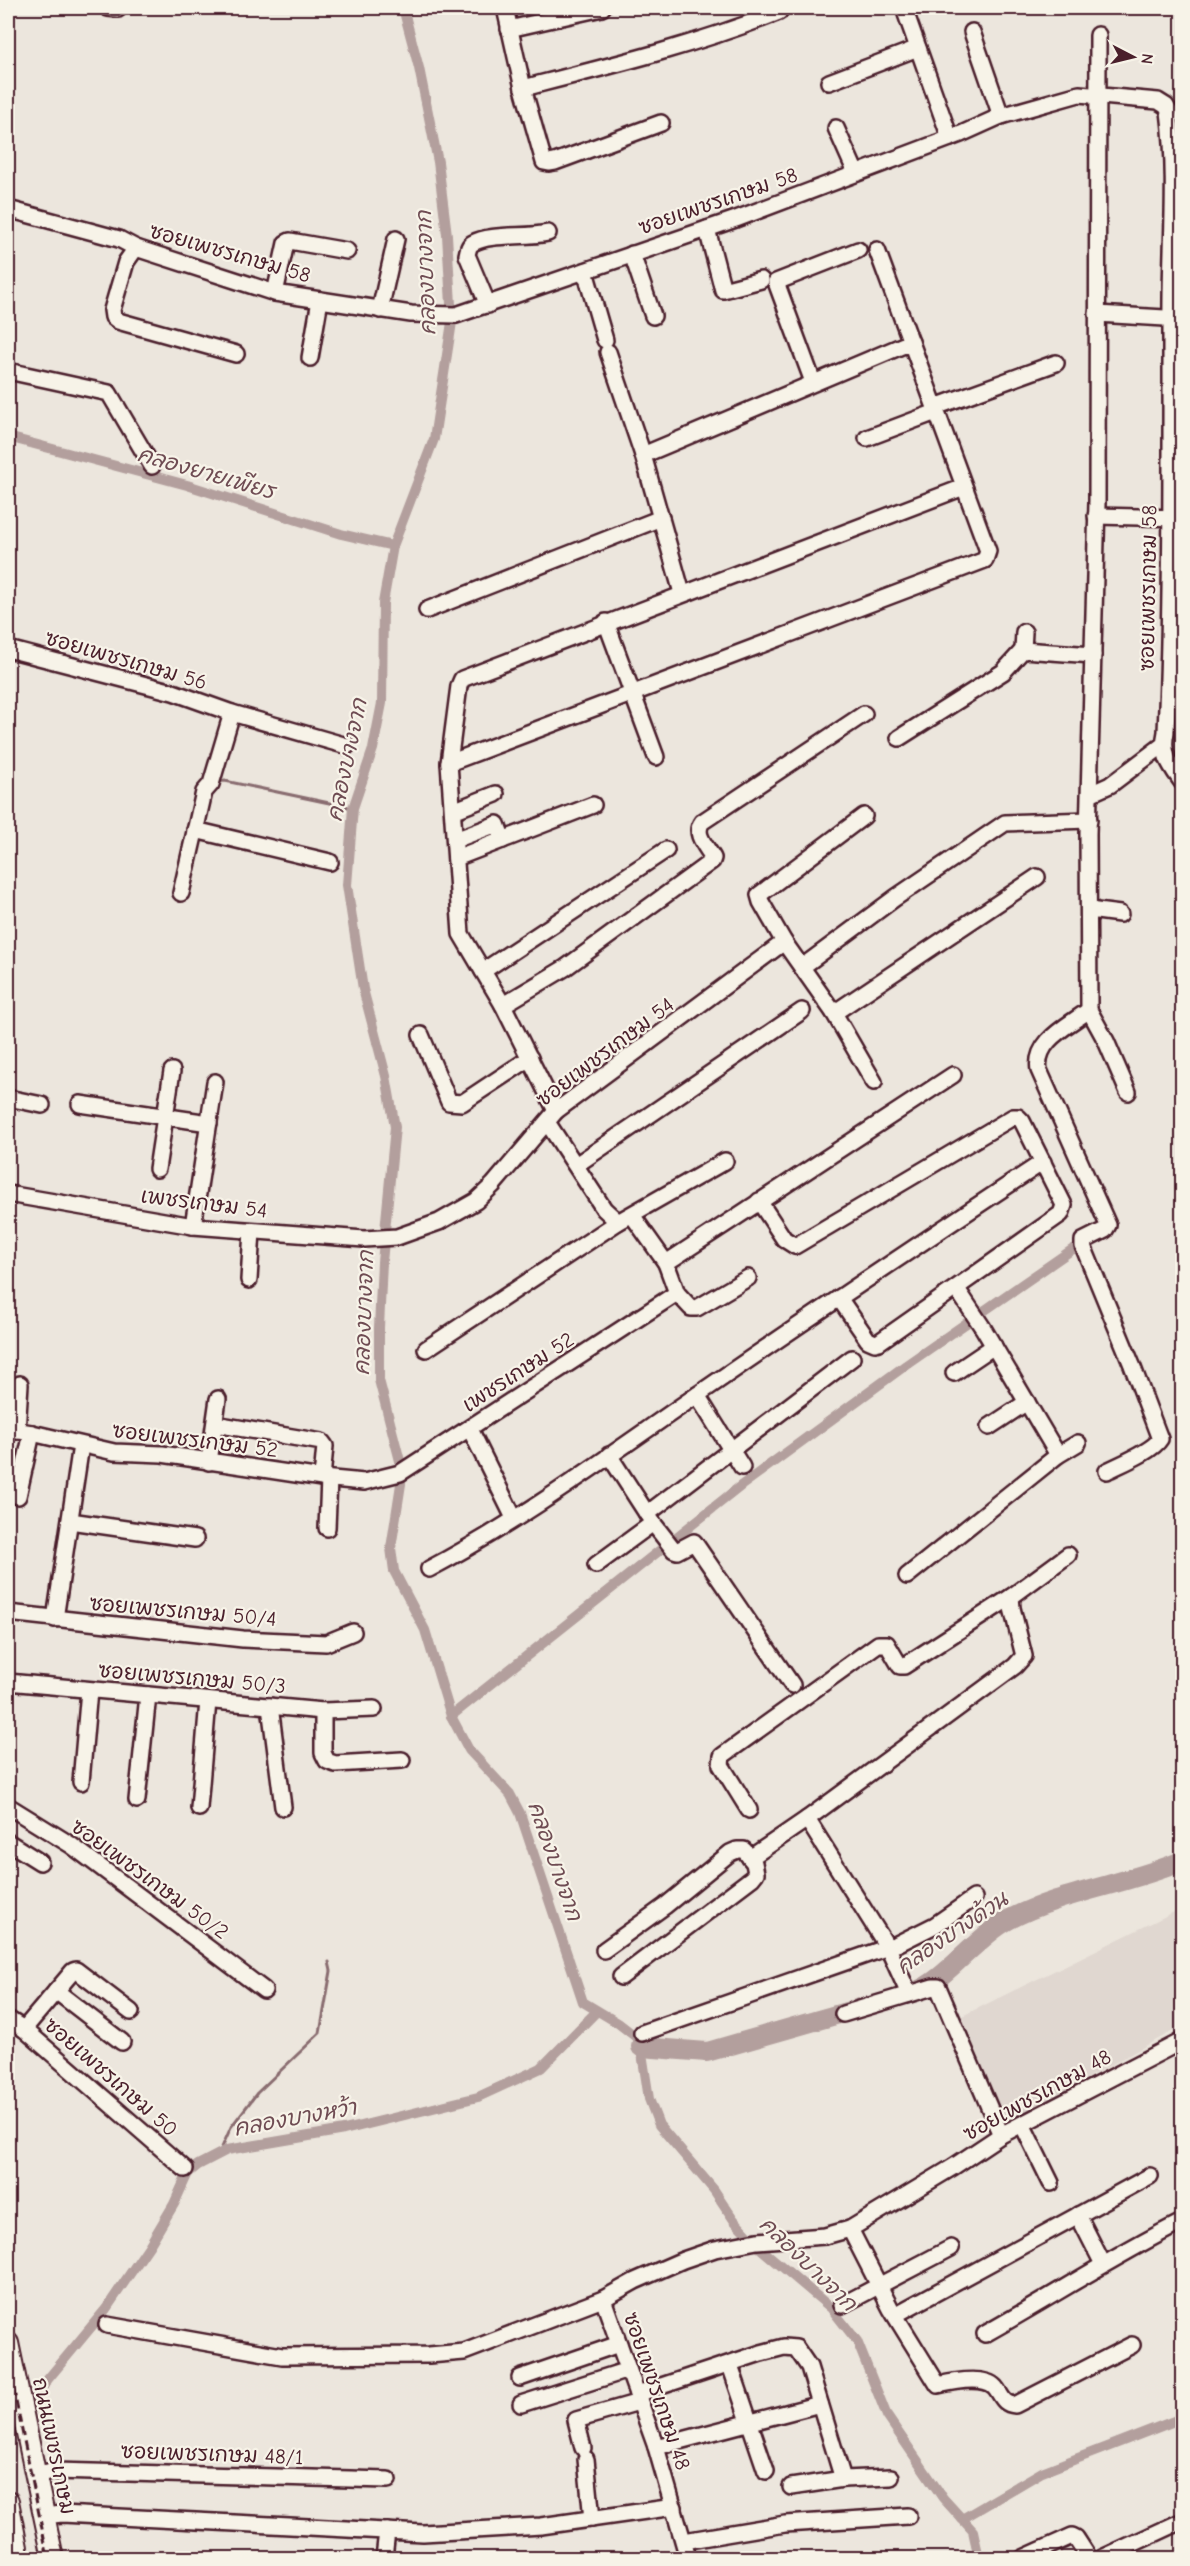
<svg xmlns="http://www.w3.org/2000/svg" width="1190" height="2566" font-family="'Comic Neue','Playpen Sans Thai',sans-serif">
  <style>
    .built { fill: #e0d7d0 }
    .lines { fill: none; stroke-linecap: round; stroke-linejoin: round }
    .stream { stroke: #896c6f; stroke-width: 3 }
    .canal { stroke: #b39f9d; stroke-width: 10 }
    .river { stroke: #b39f9d; stroke-width: 20 }
    .minor-casing { stroke: #4a1f2b; stroke-width: 20 }
    .major-casing { stroke: #4a1f2b; stroke-width: 24 }
    .minor { stroke: #f7f3e8; stroke-width: 15 }
    .major { stroke: #f7f3e8; stroke-width: 20 }
    .rail { stroke: #4a1f2b; stroke-width: 3; stroke-dasharray: 9 4.5; stroke-linecap: butt }
    .labels { text-anchor: middle; dominant-baseline: central; stroke-width: 4.5; stroke-linejoin: round; paint-order: stroke }
    .street-label { font-size: 21px; fill: #4a1f2b; stroke: #f7f3e8 }
    .water-label { font-size: 22px; font-style: italic; fill: #6f4c53; stroke: #f7f3e8 }
  </style>
  <rect width="100%" height="100%" fill="#ece6dd"/>
  <filter id="ink" filterUnits="userSpaceOnUse"><feTurbulence type="fractalNoise" baseFrequency=".0167" numOctaves="2"/><feDisplacementMap in="SourceGraphic" scale="12" xChannelSelector="R" yChannelSelector="G"/><feConvolveMatrix kernelMatrix="1 2 1 2 8 2 1 2 1" color-interpolation-filters="sRGB"/></filter>
  <g filter="url(#ink)">
    <polygon class="built" points="1182,1908 1182,2026 1001,2125 956,2019"/>
    <g class="lines">
      <g class="stream">
        <polyline points="217,782 225,781 353,808"/>
        <polyline points="219,2154 231,2127 257,2093 320,2033 331,1971 329,1962"/>
      </g>
      <g class="canal">
        <polyline points="403,8 419,68 438,162 447,235 452,322 434,439 393,546 383,603 382,703 373,749 353,808 347,885 363,989 386,1076 395,1127 382,1262 379,1328 379,1380 400,1461 401,1484 391,1548 394,1571 425,1630 451,1716 469,1750 510,1794 520,1813 583,2002 618,2023 640,2040 649,2099 659,2125 714,2190 734,2220 760,2248 831,2308 857,2341 887,2416 943,2498 973,2531 979,2558"/>
        <polyline points="8,437 187,485 341,534 393,546"/>
        <polyline points="451,1716 742,1485 906,1365 1073,1249"/>
        <polyline points="8,2440 48,2379 106,2309 149,2246 174,2204 188,2173 198,2165 227,2150 344,2130 478,2097 541,2068 597,2011"/>
        <polyline points="962,2519 1042,2472 1182,2418"/>
      </g>
      <g class="river">
        <path d="M914,1992C943,1983 977,1936 1008,1920C1063,1891 1126,1885 1182,1861"/>
        <polyline points="641,2047 707,2052 860,2008"/>
      </g>
      <g class="minor-casing">
        <g id="minor">
          <polyline points="108,8 118,9"/>
          <polyline points="505,8 523,88 544,162 549,163 555,162 661,123"/>
          <polyline points="906,14 950,138"/>
          <polyline points="509,29 602,8"/>
          <polyline points="972,32 1001,116"/>
          <polyline points="1098,35 1097,503 1088,834 1089,1010 1106,1041 1128,1092"/>
          <polyline points="829,82 918,48"/>
          <path d="M523,88C610,66 696,45 779,12"/>
          <polyline points="836,128 856,173"/>
          <path d="M8,209L119,239L136,248L275,293L411,314L456,315L736,219L961,134L1001,116L1079,94L1158,101L1166,106L1169,111C1178,181 1170,250 1171,320C1171,457 1172,595 1166,732C1161,754 1170,765 1182,782"/>
          <polyline points="707,229 723,290 761,280"/>
          <polyline points="136,248 126,262 112,310 113,317 118,321 236,354"/>
          <polyline points="632,254 653,316"/>
          <polyline points="585,271 605,340"/>
          <polyline points="275,293 286,243 290,241 347,251"/>
          <path d="M488,305L467,255C468,250 469,245 473,243C490,233 527,238 548,233"/>
          <polyline points="380,310 396,239"/>
          <polyline points="1097,314 1182,319"/>
          <polyline points="608,352 643,455"/>
          <polyline points="310,358 320,300"/>
          <polyline points="8,371 109,393 152,466"/>
          <polyline points="813,382 776,282 858,250"/>
          <polyline points="935,407 1056,363"/>
          <polyline points="867,438 936,412"/>
          <polyline points="1096,516 1182,518"/>
          <polyline points="682,593 643,455 911,342"/>
          <polyline points="427,610 661,518"/>
          <polyline points="606,622 656,757"/>
          <polyline points="8,649 173,692 232,713 347,746"/>
          <polyline points="1023,650 1024,632"/>
          <polyline points="899,738 1003,672 1023,650 1093,655"/>
          <polyline points="449,763 985,560 988,551 877,250"/>
          <polyline points="1090,794 1110,785 1163,745"/>
          <polyline points="453,811 496,794"/>
          <polyline points="864,816 759,895 761,902 784,942 834,1013 874,1082"/>
          <polyline points="195,830 330,862"/>
          <polyline points="455,840 497,824 503,840"/>
          <polyline points="456,858 593,805"/>
          <polyline points="181,893 204,792 211,784 232,713"/>
          <polyline points="1089,910 1120,914"/>
          <polyline points="802,967 895,898 1005,823 1089,820"/>
          <polyline points="483,971 666,850"/>
          <path d="M503,1005L565,968L712,861L713,858C707,847 693,834 702,822L864,714"/>
          <path d="M1089,1010C1068,1026 1034,1041 1039,1070L1108,1225L1105,1230L1083,1241V1246L1132,1365L1160,1439C1153,1451 1121,1464 1107,1471"/>
          <polyline points="834,1013 1037,877"/>
          <polyline points="421,1035 449,1102 462,1103 530,1058"/>
          <polyline points="8,1098 42,1105"/>
          <polyline points="80,1104 209,1123"/>
          <polyline points="556,1111 503,1005 461,934 449,763 459,686 462,679 964,487"/>
          <polyline points="547,1122 604,1209 618,1222"/>
          <polyline points="576,1165 802,1011"/>
          <polyline points="157,1169 172,1071"/>
          <polyline points="8,1194 193,1226 364,1239 397,1237 439,1222 476,1201 493,1185 556,1111 784,942"/>
          <polyline points="759,1201 784,1239 795,1246 1013,1117 1018,1117 1022,1121 1064,1205 1061,1214 879,1342 875,1343 868,1340 839,1298"/>
          <polyline points="632,1215 666,1263 677,1293 691,1308 697,1308 748,1278"/>
          <polyline points="193,1226 215,1082"/>
          <polyline points="666,1263 953,1075"/>
          <polyline points="249,1280 252,1231"/>
          <polyline points="957,1289 983,1328 1058,1455"/>
          <polyline points="426,1349 618,1222 725,1161"/>
          <polyline points="954,1373 994,1346"/>
          <polyline points="697,1395 742,1467"/>
          <polyline points="215,1424 322,1442 325,1446 322,1478"/>
          <polyline points="989,1427 1027,1402"/>
          <polyline points="8,1429 32,1433 114,1452 162,1454 322,1478 364,1482 400,1473 677,1293"/>
          <polyline points="470,1429 514,1518"/>
          <polyline points="17,1431 20,1384"/>
          <polyline points="609,1455 653,1523 674,1550 677,1551 694,1542 792,1685"/>
          <polyline points="209,1462 218,1399"/>
          <polyline points="18,1496 32,1433"/>
          <polyline points="647,1514 852,1358"/>
          <polyline points="70,1521 195,1539"/>
          <polyline points="327,1528 329,1479"/>
          <polyline points="596,1565 653,1523"/>
          <path d="M429,1569C524,1519 611,1454 700,1393C813,1315 928,1238 1043,1162"/>
          <polyline points="907,1576 1058,1455 1078,1443"/>
          <polyline points="8,1613 243,1639 326,1643 353,1632"/>
          <polyline points="55,1619 81,1445"/>
          <polyline points="8,1682 323,1711 374,1709"/>
          <polyline points="270,1706 283,1807"/>
          <polyline points="323,1711 323,1753 327,1761 335,1764 402,1760"/>
          <polyline points="81,1782 89,1690"/>
          <polyline points="137,1800 148,1695"/>
          <polyline points="8,1806 71,1845 264,1990"/>
          <polyline points="199,1808 208,1701"/>
          <polyline points="749,1810 721,1765 722,1756 878,1644 887,1644 900,1666 904,1666 1011,1597"/>
          <polyline points="8,1842 40,1862"/>
          <polyline points="750,1858 807,1819"/>
          <polyline points="604,1950 665,1906 730,1853 737,1850 744,1850 754,1863 756,1873 752,1878 621,1977"/>
          <polyline points="56,1991 122,2042"/>
          <polyline points="909,1994 888,1948 807,1819 1015,1666 1024,1656 1012,1608 1011,1597 1068,1555"/>
          <polyline points="843,2014 933,1987 938,1987 1001,2135"/>
          <polyline points="8,2019 24,2029 185,2169"/>
          <polyline points="24,2029 73,1971 76,1970 131,2012"/>
          <polyline points="642,2033 897,1944 935,1925 974,1898"/>
          <polyline points="1022,2124 1051,2183"/>
          <polyline points="1078,2215 1103,2264"/>
          <path d="M850,2229L891,2309L938,2385C951,2382 984,2375 995,2387C1002,2395 1002,2404 1015,2405L1132,2345"/>
          <polyline points="603,2299 656,2447 688,2558"/>
          <polyline points="842,2305 951,2248"/>
          <polyline points="895,2315 1150,2176"/>
          <polyline points="107,2325 282,2356 429,2355 464,2352 603,2299 635,2281 683,2260 715,2249 757,2241 825,2236 850,2229 953,2167 1001,2135 1182,2041"/>
          <path d="M985,2334C1051,2297 1114,2256 1182,2222"/>
          <polyline points="730,2365 766,2471"/>
          <polyline points="520,2378 619,2344"/>
          <polyline points="637,2394 761,2353 784,2347 796,2348 809,2367 843,2479"/>
          <polyline points="521,2404 628,2370"/>
          <polyline points="656,2447 820,2404"/>
          <polyline points="583,2448 576,2420 639,2402"/>
          <polyline points="586,2459 592,2519"/>
          <path d="M35,2474L55,2471C166,2473 277,2478 388,2480"/>
          <polyline points="791,2487 843,2479 891,2477"/>
          <polyline points="44,2516 62,2514 423,2533 541,2526 674,2507"/>
          <polyline points="684,2541 785,2524 908,2516"/>
          <polyline points="384,2558 387,2531"/>
          <polyline points="1023,2558 1072,2536 1076,2538 1089,2558"/>
          <polyline points="1102,2558 1178,2523"/>
        </g>
      </g>
      <g class="major-casing">
        <g id="major">
          <polyline points="8,2343 53,2558"/>
          <polyline points="8,2501 19,2558"/>
        </g>
      </g>
      <use href="#minor" class="minor"/>
      <use href="#major" class="major"/>
      <polyline class="rail" points="8,2362 48,2558"/>
    </g>
  </g>
  <g class="labels">
    <g class="street-label">
      <text transform="translate(718 201) rotate(-19)">ซอยเพชรเกษม 58</text>
      <text transform="translate(230 253) rotate(16)">ซอยเพชรเกษม 58</text>
      <text transform="translate(1148 588) rotate(-89)">ซอยเพชรเกษม 58</text>
      <text transform="translate(126 660) rotate(16)">ซอยเพชรเกษม 56</text>
      <text transform="translate(605 1052) rotate(-37)">ซอยเพชรเกษม 54</text>
      <text transform="translate(204 1203) rotate(7)">เพชรเกษม 54</text>
      <text transform="translate(518 1372) rotate(-33)">เพชรเกษม 52</text>
      <text transform="translate(195 1440) rotate(7)">ซอยเพชรเกษม 52</text>
      <text transform="translate(183 1611) rotate(5)">ซอยเพชรเกษม 50/4</text>
      <text transform="translate(192 1678) rotate(5)">ซอยเพชรเกษม 50/3</text>
      <text transform="translate(150 1879) rotate(36)">ซอยเพชรเกษม 50/2</text>
      <text transform="translate(111 2077) rotate(41)">ซอยเพชรเกษม 50</text>
      <text transform="translate(1037 2095) rotate(-29)">ซอยเพชรเกษม 48</text>
      <text transform="translate(657 2391) rotate(71)">ซอยเพชรเกษม 48</text>
      <text transform="translate(54 2446) rotate(78)">ถนนเพชรเกษม</text>
      <text transform="translate(212 2454) rotate(2)">ซอยเพชรเกษม 48/1</text>
    </g>
    <g class="water-label">
      <text transform="translate(426 273) rotate(-92)">คลองบางจาก</text>
      <text transform="translate(206 473) rotate(16)">คลองยายเพียร</text>
      <text transform="translate(347 760) rotate(-78)">คลองบางจาก</text>
      <text transform="translate(364 1313) rotate(-88)">คลองบางจาก</text>
      <text transform="translate(555 1861) rotate(71)">คลองบางจาก</text>
      <text transform="translate(952 1933) rotate(-34)">คลองบางด้วน</text>
      <text transform="translate(295 2118) rotate(-10)">คลองบางหว้า</text>
      <text transform="translate(808 2264) rotate(44)">คลองบางจาก</text>
    </g>
  </g>
  <rect width="1190" height="2566" fill="none" stroke="#f7f3e8" stroke-width="30"/>
  <rect x="15" y="15" width="1160" height="2536" fill="none" stroke="#4a1f2b" stroke-width="2" filter="url(#ink)"/>
  <g transform="translate(1133 57) rotate(97)" stroke="#f7f3e8" stroke-width="4.5" paint-order="stroke">
  <path d="M0-4.5L10 22L0 15L-10 22Z" fill="#4a1f2b"/>
  <text y="-9" font-size="16" font-weight="bold" text-anchor="middle" fill="#4a1f2b">N</text>
  </g>
</svg>
